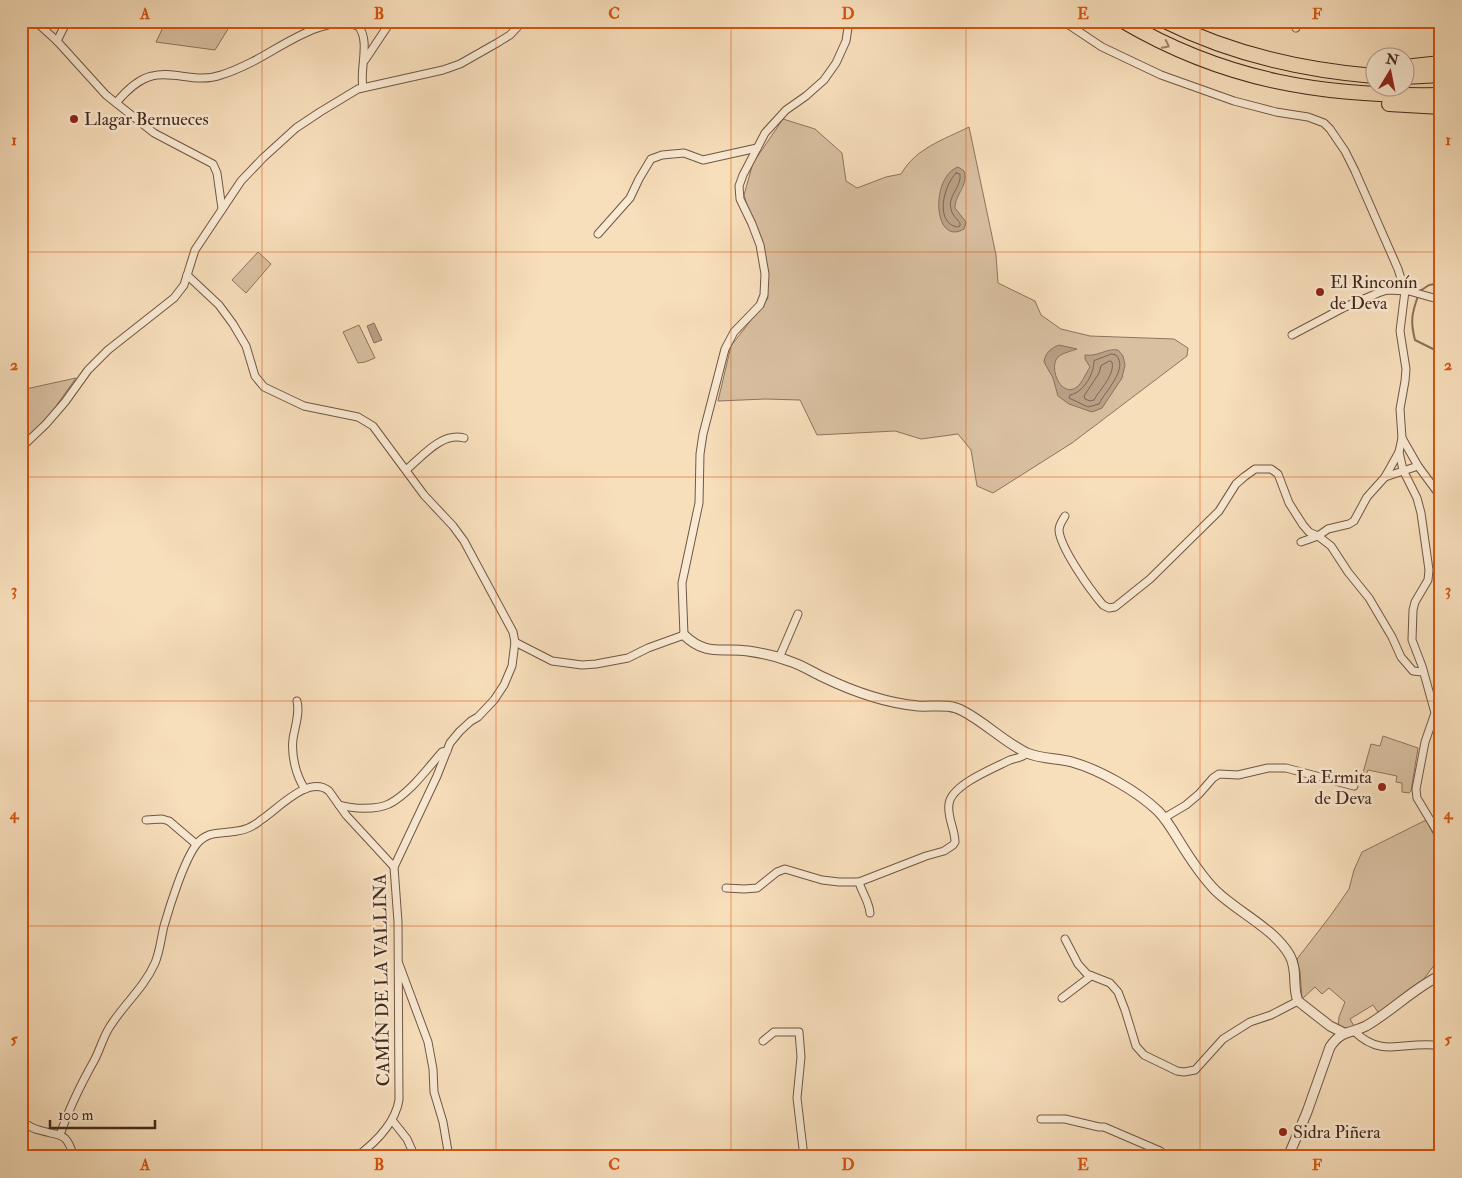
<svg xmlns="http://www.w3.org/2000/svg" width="1462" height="1178" font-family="'IM FELL Double Pica',serif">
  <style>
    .green { fill: #d9c0a1; stroke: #8e745e }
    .water { fill: #baa186; stroke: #8a715c }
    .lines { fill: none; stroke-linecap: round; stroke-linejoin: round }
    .shore { stroke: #7e6451; stroke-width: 1 }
    .stream { stroke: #8a715c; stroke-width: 2 }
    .minor-casing { stroke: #705644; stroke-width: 9 }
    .tertiary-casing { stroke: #705644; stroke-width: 11 }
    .motorway-casing { stroke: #43281c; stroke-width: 16 }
    .minor { stroke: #faead3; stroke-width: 7 }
    .tertiary { stroke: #faead3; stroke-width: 9 }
    .motorway { stroke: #f8dfbc; stroke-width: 14 }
    .oneway { stroke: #9e846c }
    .grid { fill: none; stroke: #d8540e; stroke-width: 1; stroke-opacity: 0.55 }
    .poi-dot { fill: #8f2418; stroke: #faead3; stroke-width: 2 }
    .labels { text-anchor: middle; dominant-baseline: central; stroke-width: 5; stroke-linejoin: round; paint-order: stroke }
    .poi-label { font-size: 18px; fill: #43281c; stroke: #faead3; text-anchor: start }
    .street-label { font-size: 18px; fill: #43281c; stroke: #faead3 }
    .neatline { fill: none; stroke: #d8540e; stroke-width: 2 }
    .grid-label { font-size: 16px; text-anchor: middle; font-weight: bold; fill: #d8540e }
  </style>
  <rect width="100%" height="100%" fill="#f8dfbc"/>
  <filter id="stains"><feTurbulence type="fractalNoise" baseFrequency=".004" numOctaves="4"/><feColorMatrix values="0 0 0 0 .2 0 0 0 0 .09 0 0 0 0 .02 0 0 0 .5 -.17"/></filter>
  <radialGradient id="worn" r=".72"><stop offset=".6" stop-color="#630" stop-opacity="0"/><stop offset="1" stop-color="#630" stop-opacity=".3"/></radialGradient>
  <g class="green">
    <polygon points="166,21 233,21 215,50 156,42"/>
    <path d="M783,119L815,129L842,153L846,181L857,188L886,177L901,174C916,148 943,140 969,127L996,255L998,283L1035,301L1041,315L1061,329L1090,336L1174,339L1188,348L1187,356L1072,443L993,493L977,486L971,450L958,434L921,439L895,431L817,435L800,400L765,399L718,401L731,346L768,298L761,252L744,195L753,163Z"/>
    <polygon points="258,252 271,264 246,293 232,280"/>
    <polygon points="359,325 375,358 365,362 358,363 343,332"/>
    <polygon points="76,378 49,416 21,445 21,390"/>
    <polygon points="1383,736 1418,748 1411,791 1409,793 1402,792 1402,783 1396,782 1397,776 1368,770 1364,781 1361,780 1371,744 1380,746"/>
    <polygon points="1424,821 1427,821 1441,850 1441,956 1420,984 1380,1015 1373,1005 1350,1019 1355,1028 1338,1028 1339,1017 1345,1002 1329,988 1322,994 1315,987 1302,999 1300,972 1297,959 1331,915 1349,889 1354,870 1362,852"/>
  </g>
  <g class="water">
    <path d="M958,167L964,171C969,185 955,194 955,208L966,222L964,229C933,247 930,177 958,167Z"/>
    <polygon points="374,323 382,340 374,343 367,326"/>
    <path d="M1059,345L1077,349C1072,351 1062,353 1058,357C1048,367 1061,399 1077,387C1082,383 1086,373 1090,367L1085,359V355C1098,357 1106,348 1118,350L1123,356L1125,365L1122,378L1102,408L1092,412L1069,404L1058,396L1053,378L1044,362C1045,353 1051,348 1059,345Z"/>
  </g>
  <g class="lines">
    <g class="shore">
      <path d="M956,173L960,174C962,187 947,196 951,209C952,215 957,219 960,223V226L957,227C934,222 944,185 956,173Z"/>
      <path d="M1112,354L1116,355C1129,369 1105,391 1099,404L1088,407L1069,398L1070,395C1084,392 1094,374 1094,361Z"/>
      <path d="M1110,361L1112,362C1115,375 1100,389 1094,400L1090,401L1085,399L1084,396L1099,373L1101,366Z"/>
    </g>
    <g class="stream">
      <polyline points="1420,291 1429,285 1441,283"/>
      <path d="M1418,296C1412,313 1410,321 1415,340L1441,353"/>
    </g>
    <g class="minor-casing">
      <g id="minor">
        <polyline points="35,21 57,41 106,95 154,133 213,164 217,173 222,209"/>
        <polyline points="1063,21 1102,47 1161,75 1234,101 1276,112 1308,117 1324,123 1330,129 1345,151 1355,171 1398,269 1405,291 1400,331 1406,369 1405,381 1400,409 1402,438 1399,452 1403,470 1417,498 1421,513 1429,570 1428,580 1415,602 1413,610 1412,640 1422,666 1435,713 1425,742 1416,789 1417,798 1441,838"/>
        <polyline points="1293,21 1296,28"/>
        <polyline points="57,41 67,21"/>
        <polyline points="365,60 391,21"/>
        <path d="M116,103C125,92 139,79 152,76C173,70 196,84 221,75C231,72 242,67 252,62C280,48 325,13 358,26C371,40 359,71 363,87"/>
        <polyline points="598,234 630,198 639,179 651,159 662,155 684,153 703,160 757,148"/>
        <polyline points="187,275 219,305 233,324 246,346 255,376 264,387 304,406 358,417 373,426 424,495 453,526 464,541 513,632 515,642 552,661 582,665 596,664 628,658 648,648 684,635 682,583 699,503 700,454 703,434 725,349 734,332 760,305 764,295 765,274 760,245 752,224 740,199 739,186 743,175 765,133 786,110 806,96 824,80 836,63 846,41 849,21"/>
        <polyline points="1292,335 1345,307 1378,293 1387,290 1409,291 1441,300"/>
        <polyline points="1402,438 1418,466 1441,497"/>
        <polyline points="21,449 25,444 46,424 65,402 88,370 108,350 174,298 184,285 195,250 241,181 263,158 296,128 320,112 358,89 443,70 460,64 497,43 510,35 523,21"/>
        <path d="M406,470C422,457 441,432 464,438"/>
        <polyline points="1385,477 1418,466"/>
        <path d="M1065,516C1062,521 1059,525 1059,530C1060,548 1091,591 1103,605L1109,608L1115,607L1150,579L1219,511L1236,484L1244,477L1255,469H1271L1278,474L1289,503L1303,525L1309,532L1318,536L1331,546L1348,572L1369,598L1392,637L1401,657L1413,671L1423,672"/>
        <polyline points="1301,542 1318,536 1328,529 1349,524 1354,521 1367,497 1385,477 1399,452"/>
        <polyline points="779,658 798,614"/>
        <path d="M297,701C300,714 295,726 293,739C291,755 296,776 305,789"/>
        <path d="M339,805C353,809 376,810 389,804C410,793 427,769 442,752L447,751"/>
        <polyline points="1164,818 1186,805 1199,794 1213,778 1219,774 1238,775 1268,768 1286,768 1354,786"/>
        <polyline points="146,820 162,819 169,821 196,844"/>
        <path d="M859,882C862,893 869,901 870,913"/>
        <path d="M726,888L744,889L757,888L777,872L785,869L822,880L839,882H859L926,856L944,851L953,845L955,842C955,829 947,818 949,804C951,785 994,768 1010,760C1016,758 1022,758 1027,753"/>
        <polyline points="1065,939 1078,964 1087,974 1110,983 1118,992 1125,1010 1136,1046 1144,1055 1177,1071 1184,1072 1195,1070 1223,1039 1250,1022 1271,1015 1298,1001"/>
        <polyline points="399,964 428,1042 433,1069 434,1092 443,1122 449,1157"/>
        <polyline points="1438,976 1441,963"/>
        <polyline points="1062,998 1091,976"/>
        <path d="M1355,1032C1384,1060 1407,1039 1441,1046"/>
        <polyline points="763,1041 774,1032 799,1032 801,1057 797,1098 804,1157"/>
        <polyline points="1041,1119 1065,1119 1099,1127 1104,1127 1160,1151 1168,1157"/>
        <polyline points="392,1120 407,1139 415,1157"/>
        <path d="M21,1121C27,1125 33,1129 39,1130C62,1137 66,1131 74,1157"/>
        <path d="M60,1135C69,1108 81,1084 95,1059C100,1049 103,1038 109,1028C123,1005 144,988 155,963C160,951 161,938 164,926C170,905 184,861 196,845C207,830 222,834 237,831C246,830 255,825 261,820C278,809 309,774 329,791L346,815L394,867"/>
        <path d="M356,1157C375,1143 395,1124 399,1100L398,922L394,867L437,776L450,743L460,731L471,721L478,717L494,700L504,685L512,666L515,642"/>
      </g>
    </g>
    <g class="tertiary-casing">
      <g id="tertiary">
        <path d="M684,635C707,657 722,647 748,651C762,653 776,656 789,661C802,665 812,672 823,677C852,691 886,703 918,706C933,707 950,703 963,711C986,723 1004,742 1027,753C1041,759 1057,758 1072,762C1100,770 1137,791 1158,811C1166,819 1172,829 1178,839C1189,857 1201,876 1216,891C1239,913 1275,929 1290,956C1298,971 1292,987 1298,1001L1330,1026L1344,1033"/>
        <path d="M1288,1157L1307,1112L1330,1047C1341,1030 1350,1034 1366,1026C1392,1011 1414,988 1441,975"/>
      </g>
    </g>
    <g class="motorway-casing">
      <g id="motorway">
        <path d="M1123,21C1225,81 1324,97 1441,95"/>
        <path d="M1165,21C1231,54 1302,70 1374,76"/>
        <polyline points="1404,67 1441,63"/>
        <polyline points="1404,77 1441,75"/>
        <polyline points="1389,104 1441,107"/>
      </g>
    </g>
    <use href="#minor" class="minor"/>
    <use href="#tertiary" class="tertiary"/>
    <use href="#motorway" class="motorway"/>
  </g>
  <defs><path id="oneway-chevron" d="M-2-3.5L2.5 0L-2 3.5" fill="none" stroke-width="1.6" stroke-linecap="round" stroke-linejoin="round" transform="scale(1.25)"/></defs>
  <use class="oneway" href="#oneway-chevron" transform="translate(1166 45) rotate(27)"/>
  <path class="grid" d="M262,21V1157M496,21V1157M731,21V1157M966,21V1157M1200,21V1157M21,252H1441M21,477H1441M21,701H1441M21,926H1441"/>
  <g class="poi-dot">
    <circle cx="74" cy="119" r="5"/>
    <circle cx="1320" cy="292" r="5"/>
    <circle cx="1382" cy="787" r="5"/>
    <circle cx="1283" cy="1132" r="5"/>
  </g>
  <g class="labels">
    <g class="poi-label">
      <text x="84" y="119">Llagar Bernueces</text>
      <text x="1330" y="282">El Rinconín<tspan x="1330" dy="21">de Deva</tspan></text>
      <text x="1372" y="777" text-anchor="end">La Ermita<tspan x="1372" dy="21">de Deva</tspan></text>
      <text x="1293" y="1132">Sidra Piñera</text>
    </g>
    <g class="street-label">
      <text transform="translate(382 980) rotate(-91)">CAMÍN DE LA VALLINA</text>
    </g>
  </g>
  <rect width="1462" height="1178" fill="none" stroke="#f8dfbc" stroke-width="55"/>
  <g transform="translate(1390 72) rotate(10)"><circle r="24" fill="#faead3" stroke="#b19c8a"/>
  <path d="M0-4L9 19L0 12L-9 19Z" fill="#8f2418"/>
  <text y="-8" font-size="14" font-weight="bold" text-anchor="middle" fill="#43281c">N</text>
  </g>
  <path d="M50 1120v8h105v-8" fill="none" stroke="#43281c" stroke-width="2.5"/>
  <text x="58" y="1120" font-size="15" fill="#43281c" stroke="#faead3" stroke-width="4" paint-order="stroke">100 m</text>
  <rect x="28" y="28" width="1406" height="1122" class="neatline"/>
  <g class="grid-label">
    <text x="145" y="19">A</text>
    <text x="379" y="19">B</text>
    <text x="614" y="19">C</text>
    <text x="848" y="19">D</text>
    <text x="1083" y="19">E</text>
    <text x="1317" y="19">F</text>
    <text x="14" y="145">1</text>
    <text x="1448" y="145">1</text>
    <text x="14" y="370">2</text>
    <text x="1448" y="370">2</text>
    <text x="14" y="595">3</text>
    <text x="1448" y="595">3</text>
    <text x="14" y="819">4</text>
    <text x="1448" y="819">4</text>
    <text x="14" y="1044">5</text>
    <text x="1448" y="1044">5</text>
    <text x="145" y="1170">A</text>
    <text x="379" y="1170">B</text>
    <text x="614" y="1170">C</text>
    <text x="848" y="1170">D</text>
    <text x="1083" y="1170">E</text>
    <text x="1317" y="1170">F</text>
  </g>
  <rect width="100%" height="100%" filter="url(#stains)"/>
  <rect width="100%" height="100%" fill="url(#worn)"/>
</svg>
